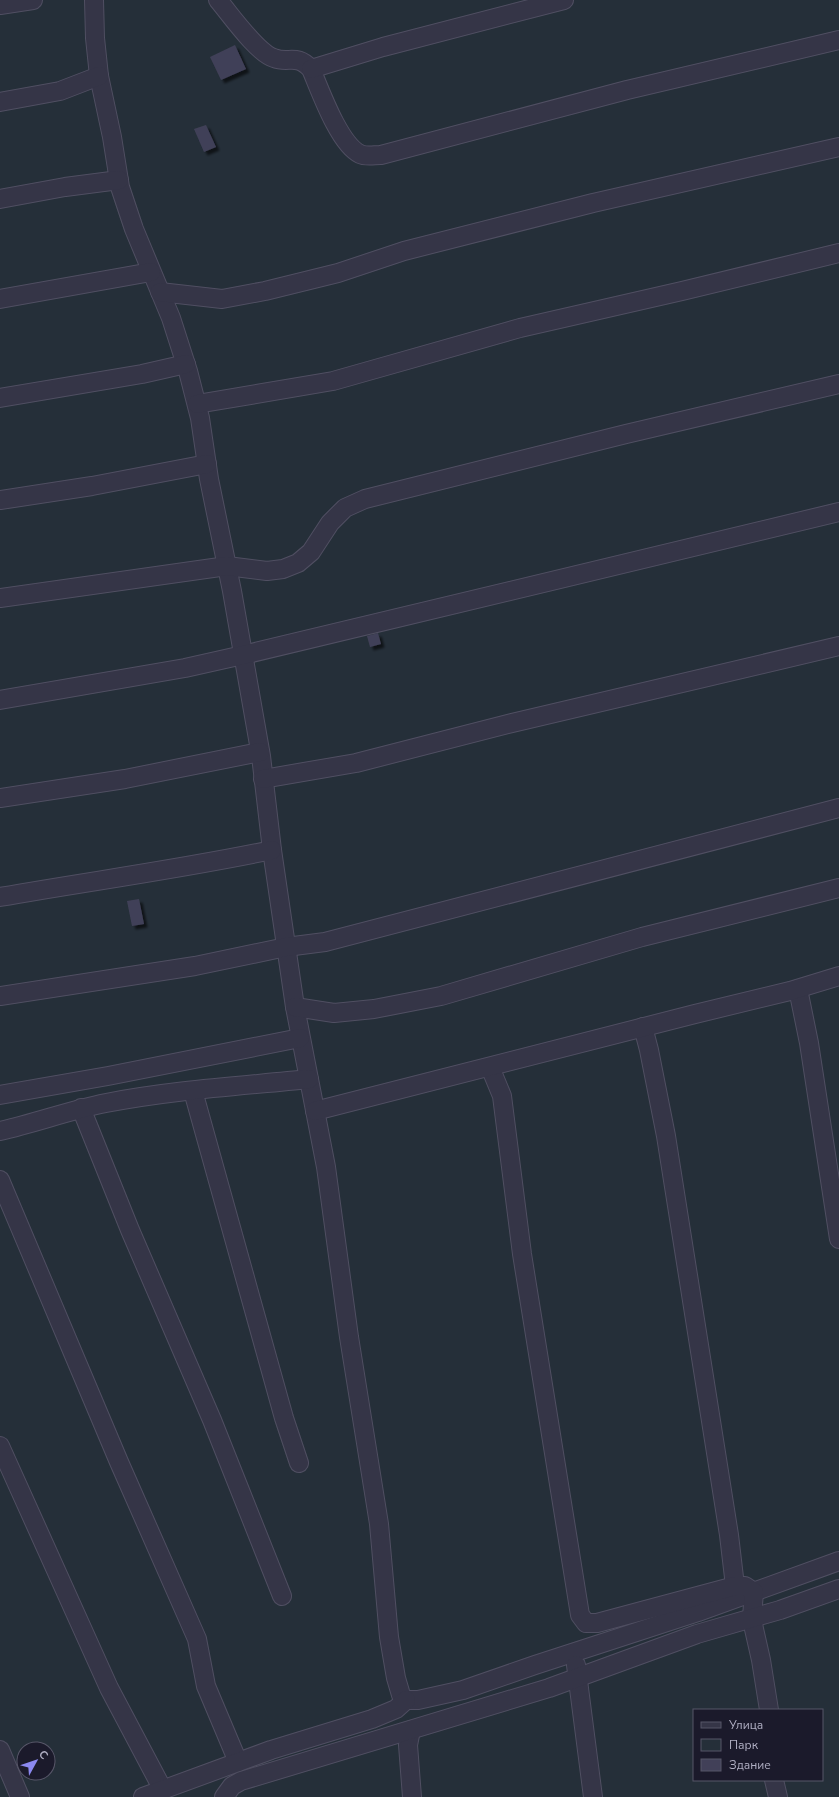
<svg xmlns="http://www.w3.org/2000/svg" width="839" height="1797" font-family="'Nunito Sans',sans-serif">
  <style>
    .green { fill: #252f39; fill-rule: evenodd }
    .building { fill: #414058; filter: url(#shadow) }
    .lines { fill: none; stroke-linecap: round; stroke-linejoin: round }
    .street-casing { stroke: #504f62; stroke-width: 20 }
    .street { stroke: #353547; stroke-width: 18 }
  </style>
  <defs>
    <filter id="shadow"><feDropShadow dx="3.5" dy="3.5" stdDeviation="1" flood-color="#0009"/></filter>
  </defs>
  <rect width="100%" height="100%" fill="#222236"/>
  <path class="green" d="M0,0H839V1797H0ZM694,1710H822V1780H694ZM24,1749H48V1773H24Z"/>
  <g class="building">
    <polygon points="235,45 246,69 221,80 210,57"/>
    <polygon points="206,125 216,147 204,152 194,129"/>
    <polygon points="378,633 381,644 370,647 367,636"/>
    <polygon points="139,899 144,924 132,926 127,901"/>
  </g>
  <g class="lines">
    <g class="street-casing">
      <g id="street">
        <polyline points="94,0 95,38 99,76 112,137 120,187 134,229 171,318 188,371 200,418 209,479 232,591 261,756 272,850 295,1007 326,1167 349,1337 379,1524 389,1637 396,1678 401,1695 406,1700 418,1700 463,1690 535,1665 698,1612 839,1561"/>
        <path d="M218,0C230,14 257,53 274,58C289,64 296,53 311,69C320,90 339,144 360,154C366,157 374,155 381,155L627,90L839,40"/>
        <polyline points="0,5 33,0"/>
        <polyline points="311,69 383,47 564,0"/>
        <polyline points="0,102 60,91 99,76"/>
        <polyline points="0,199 65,187 119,180"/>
        <polyline points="160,292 222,299 265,291 338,273 404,251 593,203 839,147"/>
        <polyline points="0,299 151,272"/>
        <polyline points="0,398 142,374 186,364"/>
        <polyline points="197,404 333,381 520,328 682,291 839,253"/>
        <polyline points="0,500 92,486 207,464"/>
        <polyline points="0,598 227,566 267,571 283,569 298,563 311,552 330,523 345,508 365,499 626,434 839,384"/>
        <polyline points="0,700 185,668 243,655 839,512"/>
        <polyline points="263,779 356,763 512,723 839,646"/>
        <polyline points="0,798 125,779 260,752"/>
        <path d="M0,897C91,881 182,869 272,850"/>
        <polyline points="798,989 809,1043 839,1239"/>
        <polyline points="0,996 195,966 286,947 325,942 839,808"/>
        <polyline points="295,1007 334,1013 374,1009 441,996 642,937 839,888"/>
        <polyline points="643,1027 649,1050 666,1136 729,1535 735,1586"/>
        <polyline points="490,1067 502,1096 522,1254 580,1615 586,1623 597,1623 735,1586 745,1586 754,1592 752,1617 754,1629 761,1660 769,1710"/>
        <polyline points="193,1091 284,1418 299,1463"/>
        <polyline points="0,1095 108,1076 300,1038"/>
        <polyline points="81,1108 130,1230 212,1420 282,1596"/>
        <polyline points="315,1111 695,1014 790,991 839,976"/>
        <path d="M0,1131C36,1123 70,1110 106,1103C173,1090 241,1086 309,1079"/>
        <polyline points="0,1180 119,1462 197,1639 206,1686 238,1762"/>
        <polyline points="0,1446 109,1688 163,1790"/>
        <polyline points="576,1665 593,1797"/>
        <polyline points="411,1730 408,1745 412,1797"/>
        <polyline points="0,1750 20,1797"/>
        <polyline points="774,1780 778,1797"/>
        <polyline points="143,1797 271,1750 372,1719 396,1709 406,1700"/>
        <polyline points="224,1797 232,1786 241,1781 549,1688 697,1634 780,1610 839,1589"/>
      </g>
    </g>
    <use href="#street" class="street"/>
  </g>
  <rect x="693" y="1709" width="130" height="72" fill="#1b1a2b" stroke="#575668"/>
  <rect x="701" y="1722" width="20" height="6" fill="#353547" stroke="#575668"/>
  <text x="729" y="1729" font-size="12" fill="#b0afc3">Улица</text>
  <rect x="701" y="1739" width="20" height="12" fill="#252f39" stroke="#575668"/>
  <text x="729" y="1749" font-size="12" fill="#b0afc3">Парк</text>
  <rect x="701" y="1759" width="20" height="12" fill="#414058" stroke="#575668"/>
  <text x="729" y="1769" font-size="12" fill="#b0afc3">Здание</text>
  <g transform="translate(36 1761) rotate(50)"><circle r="19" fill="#1b1a2b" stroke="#575668"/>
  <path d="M0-3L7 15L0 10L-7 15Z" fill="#8b88f0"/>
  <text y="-6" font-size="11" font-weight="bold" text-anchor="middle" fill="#b0afc3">С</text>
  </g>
</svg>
